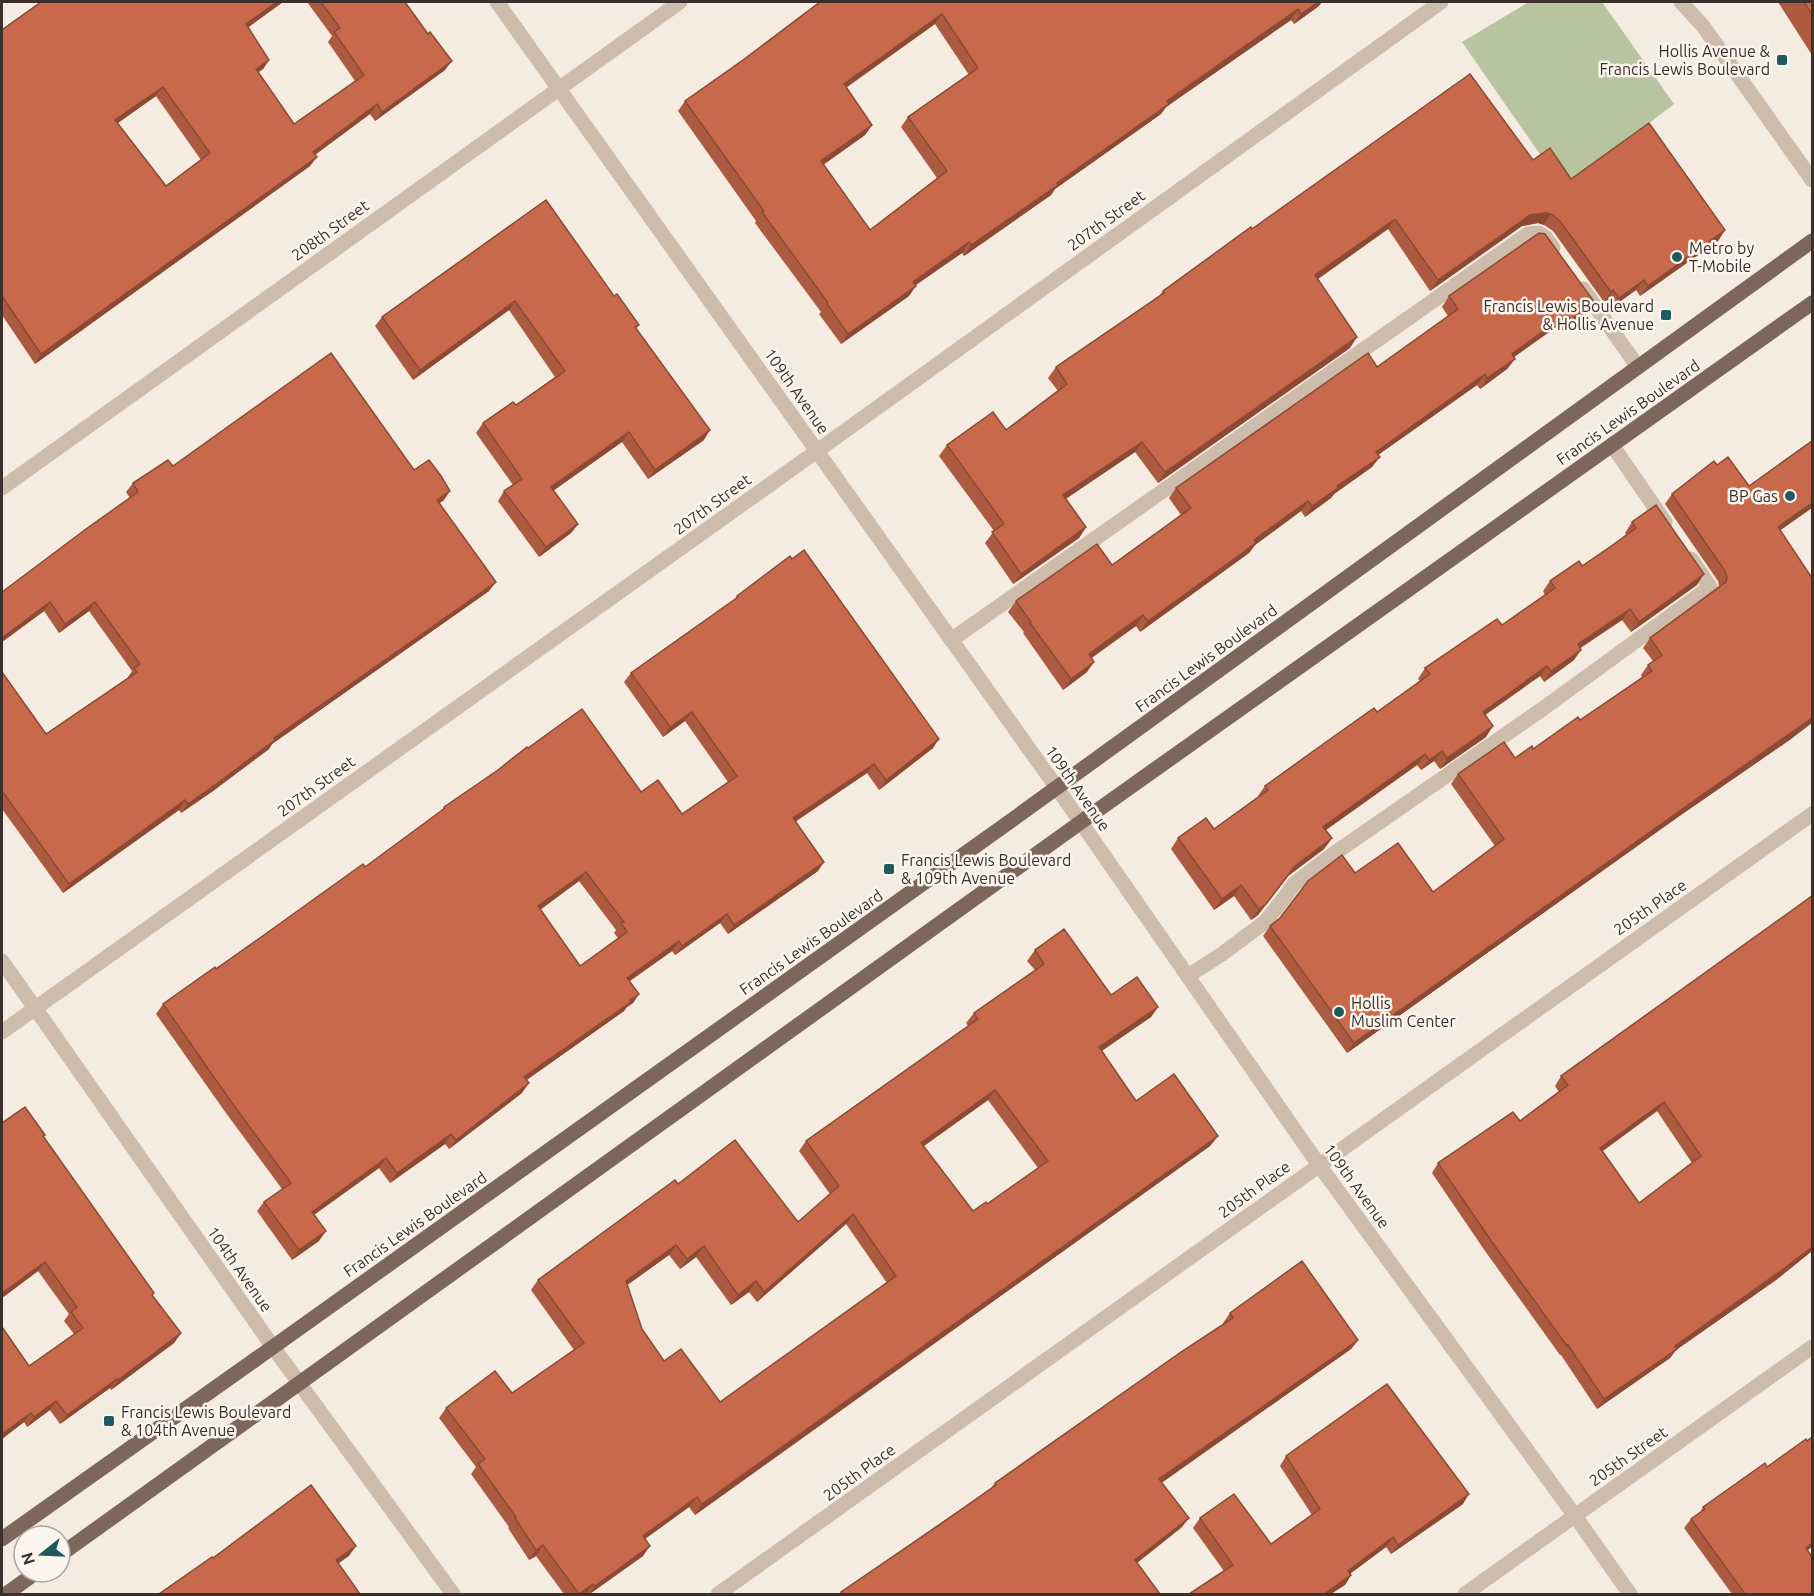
<svg xmlns="http://www.w3.org/2000/svg" width="1814" height="1596" font-family="Ubuntu,sans-serif">
  <style>
    .green { fill: #b8c4a0 }
    .lines { fill: none; stroke-linecap: round; stroke-linejoin: round }
    .minor { stroke: #cdbbac; stroke-width: 15 }
    .major { stroke: #7d675c; stroke-width: 15 }
    .wall { fill: #ac5a40; fill-rule: evenodd }
    .shaded-wall { fill: #8c4a34 }
    .building { fill: #c8694b; stroke: #8c4a34; stroke-width: 1.5; fill-rule: evenodd }
    .poi-dot { fill: #1f5a5e; stroke: #fbf5ee; stroke-width: 2 }
    .labels { text-anchor: middle; dominant-baseline: central; stroke-width: 5; stroke-linejoin: round; paint-order: stroke }
    .poi-label { font-size: 16px; fill: #3b302b; stroke: #fbf5ee; text-anchor: start }
    .street-label { font-size: 16px; fill: #3b302b; stroke: #fbf5ee }
  </style>
  <rect width="100%" height="100%" fill="#f4ebe1"/>
  <polygon class="green" points="1529,2 1602,2 1674,104 1564,189 1462,42"/>
  <g class="lines">
    <g class="minor">
      <polyline points="497,2 1057,788 1319,1165 1575,1516 1630,1594"/>
      <polyline points="1681,2 1703,26 1812,180"/>
      <polyline points="1583,289 1638,367"/>
      <polyline points="1612,445 1665,522"/>
      <polyline points="2,488 680,2"/>
      <polyline points="951,640 1528,234 1539,233 1545,237 1553,248"/>
      <polyline points="2,961 273,1347 453,1594"/>
      <polyline points="1188,976 1222,954 1265,922 1285,897 1294,884 1332,855 1541,710 1710,587 1691,559"/>
      <polyline points="2,1032 817,451 1441,2"/>
      <polyline points="718,1594 1812,814"/>
      <polyline points="1465,1594 1812,1347"/>
    </g>
    <g class="major">
      <polyline points="2,1539 273,1347 1012,820 1812,241"/>
      <polyline points="60,1555 1081,822 1812,303"/>
      <polyline points="6,1594 37,1572"/>
    </g>
  </g>
  <g class="wall">
    <path d="M41,2H283L248,27L269,60L263,69L258,72L294,124L355,81L328,42L332,36L307,2H405L445,70L375,121L370,114L315,154L310,166L35,364L2,315V30ZM156,96L201,160L166,186L118,123Z"/>
    <path d="M820,2L1319,6L1294,24L1291,20L1166,107L1161,114L1055,189L1051,195L964,256L962,253L915,285L909,296L841,344L819,314L821,312L755,223L756,221L678,111L685,101L743,60ZM935,24L969,75L908,117L901,127L937,178L870,230L823,165L865,135L872,125L846,88Z"/>
    <polygon points="1778,2 1812,2 1812,55"/>
    <polygon points="1533,160 1571,179 1725,230 1718,241 1640,296 1636,290 1611,308 1606,301 1604,302 1553,231 1544,225 1538,223 1522,226 1430,291 1388,229 1318,279 1350,348 1158,483 1135,452 1066,499 1086,527 1079,538 1013,584 985,543 994,531 939,456 947,445 1006,430 1058,391 1048,378 1056,367 1160,295 1163,291 1252,229"/>
    <polygon points="546,200 614,296 639,325 636,329 704,440 648,479 622,442 553,491 578,524 571,533 539,557 498,501 504,491 513,485 476,433 483,423 516,405 555,377 509,310 413,380 375,326 382,317"/>
    <polygon points="1449,296 1595,303 1588,313 1563,331 1559,325 1514,357 1515,359 1507,369 1480,389 1477,385 1378,455 1372,467 1334,494 1331,498 1305,517 1301,511 1255,545 1249,553 1140,632 1136,626 1091,657 1087,672 1063,690 1023,633 1024,632 1008,612 1016,601 1112,565 1181,515 1169,498 1176,488 1377,367 1448,316 1442,307"/>
    <polygon points="1717,465 1780,531 1791,739 1678,817 1347,1053 1263,936 1270,926 1355,873 1433,892 1495,846 1451,784 1458,774 1515,758 1533,749 1580,720 1642,677 1641,675 1648,665 1653,661 1643,648 1650,638 1719,586 1718,581 1665,504 1672,494"/>
    <polygon points="173,466 414,470 444,500 439,503 489,591 272,744 269,749 213,791 181,813 179,810 63,893 2,809 2,672 46,734 128,678 128,677 132,671 89,611 59,633 44,611 2,642 2,592 130,498 126,492 133,483"/>
    <polygon points="1632,522 1697,585 1631,632 1622,620 1580,648 1574,660 1544,682 1540,676 1485,715 1486,737 1440,769 1434,761 1421,770 1417,765 1326,830 1332,838 1324,849 1288,876 1258,915 1251,920 1234,896 1214,910 1171,849 1178,838 1214,829 1258,797 1258,796 1265,786 1377,712 1420,681 1418,679 1425,668 1502,625 1545,595 1543,591 1550,581 1582,566 1626,535 1625,533"/>
    <path d="M737,596L933,748L879,790L867,773L796,821L818,871L728,934L720,923L675,955L672,951L630,981L639,994L633,1003L627,1007L624,1011L526,1080L522,1093L449,1149L445,1144L390,1183L379,1168L314,1215L319,1241L292,1260L257,1211L264,1202L282,1189L226,1113L156,1014L163,1004L365,867L442,811L444,807L498,770L528,748L641,792L682,814L728,782L685,721L663,737L624,682L631,673L734,600ZM579,881L616,930L614,933L618,938L580,966L540,909Z"/>
    <path d="M1812,896V1251L1776,1280L1676,1350L1670,1358L1597,1409L1561,1355H1560L1485,1251L1432,1173L1438,1163L1520,1121L1559,1092L1555,1086L1561,1076ZM1657,1111L1692,1163L1639,1203L1603,1151Z"/>
    <path d="M1035,950L1111,995L1158,1007L1151,1017L1102,1051L1136,1101L1218,1136L1210,1146L695,1515L689,1507L645,1539L643,1556L590,1594H564L536,1556L529,1560L508,1528L509,1527L471,1474L476,1467L439,1418L446,1408L512,1393L574,1350L531,1290L538,1280L678,1184L798,1222L830,1194L799,1151L806,1141L968,1026L966,1023L974,1013L1035,970L1027,961ZM988,1100L1038,1168L987,1204L973,1211L924,1146ZM846,1224L887,1283L720,1402L664,1361L642,1329L627,1285L669,1255L680,1269L696,1257L731,1305L749,1292L757,1302Z"/>
    <polygon points="2,1123 43,1137 152,1296 181,1333 174,1343 111,1390 110,1388 60,1424 50,1410 27,1427 24,1422 2,1439 2,1327 29,1366 74,1334 64,1321 69,1314 38,1271 2,1298"/>
    <polygon points="1230,1313 1358,1340 1351,1349 1162,1482 1182,1527 1137,1563 1160,1594 839,1594 841,1592 991,1488 995,1483 1224,1324 1223,1323"/>
    <polygon points="1807,1441 1808,1551 1812,1594 1732,1594 1684,1528 1691,1519 1700,1512 1703,1507"/>
    <polygon points="1286,1456 1463,1504 1391,1554 1386,1547 1350,1574 1351,1575 1345,1585 1224,1571 1193,1528 1200,1518 1271,1544 1312,1515 1280,1466"/>
  </g>
  <g class="shaded-wall">
    <polygon points="277,2 283,2 239,34 246,24"/>
    <polygon points="1318,2 1322,2 1319,6 1294,24 1301,14"/>
    <polygon points="1298,9 1291,20 1166,107 1161,114 1055,189 1051,195 964,256 971,245 1167,101"/>
    <polygon points="942,14 935,24 836,94 844,84"/>
    <polygon points="269,60 263,69 249,79 256,69"/>
    <polygon points="452,61 445,70 375,121 382,112"/>
    <polygon points="163,87 156,96 109,129 115,120"/>
    <polygon points="377,104 370,114 307,161 313,152"/>
    <polygon points="872,125 865,135 813,172 821,161"/>
    <polygon points="317,157 310,166 35,364 41,354"/>
    <polygon points="1546,213 1551,214 1544,225 1538,223 1522,226 1430,291 1438,280 1530,215"/>
    <polygon points="1395,219 1388,229 1308,286 1315,275"/>
    <polygon points="1725,230 1718,241 1640,296 1648,286"/>
    <polygon points="969,242 962,253 906,292 913,282"/>
    <polygon points="1644,280 1636,290 1611,308 1619,298"/>
    <polygon points="916,286 909,296 841,344 848,334"/>
    <polygon points="1613,290 1606,301 1604,302 1611,292"/>
    <polygon points="515,301 509,310 413,380 420,370"/>
    <polygon points="1595,303 1588,313 1563,331 1570,320"/>
    <polygon points="1567,315 1559,325 1504,364 1512,354"/>
    <polygon points="1357,337 1350,348 1158,483 1165,472"/>
    <polygon points="1515,359 1507,369 1480,389 1487,378"/>
    <polygon points="1485,374 1477,385 1368,462 1376,452"/>
    <polygon points="710,430 704,440 648,479 655,470"/>
    <polygon points="629,432 622,442 544,497 551,487"/>
    <polygon points="1142,442 1135,452 1056,505 1063,495"/>
    <polygon points="1380,457 1372,467 1334,494 1331,498 1305,517 1312,506 1337,486"/>
    <polygon points="450,491 444,500 431,509 437,500"/>
    <polygon points="1308,501 1301,511 1255,545 1249,553 1140,632 1148,621 1254,540"/>
    <polygon points="1812,503 1812,508 1771,537 1778,527"/>
    <polygon points="578,524 571,533 539,557 546,547"/>
    <polygon points="1086,527 1079,538 1013,584 1021,574"/>
    <polygon points="1704,574 1697,585 1631,632 1639,622"/>
    <polygon points="496,582 489,591 272,744 269,749 213,791 181,813 188,804 274,738"/>
    <polygon points="50,602 44,611 2,642 2,638"/>
    <polygon points="95,602 89,611 59,633 65,624"/>
    <polygon points="1630,609 1622,620 1570,655 1578,644"/>
    <polygon points="1143,615 1136,626 1082,665 1089,654"/>
    <polygon points="1581,650 1574,660 1544,682 1551,671"/>
    <polygon points="1094,662 1087,672 1063,690 1071,679"/>
    <polygon points="1547,666 1540,676 1475,722 1483,712"/>
    <polygon points="692,712 685,721 663,737 670,727"/>
    <polygon points="1812,718 1812,723 1791,739 1678,817 1347,1053 1354,1043 1685,807"/>
    <polygon points="1493,726 1486,737 1440,769 1447,758"/>
    <polygon points="939,739 933,748 879,790 886,780"/>
    <polygon points="1442,751 1434,761 1421,770 1429,760"/>
    <polygon points="1425,754 1417,765 1316,837 1323,827"/>
    <polygon points="874,764 867,773 786,828 793,818"/>
    <polygon points="185,800 179,810 63,893 69,884"/>
    <polygon points="1332,838 1324,849 1288,876 1258,915 1251,920 1259,909 1295,866"/>
    <polygon points="824,862 818,871 728,934 734,925"/>
    <polygon points="586,872 579,881 532,916 538,906"/>
    <polygon points="1241,885 1234,896 1214,910 1222,899"/>
    <polygon points="727,914 720,923 675,955 682,946"/>
    <polygon points="679,941 672,951 621,987 627,978"/>
    <polygon points="639,994 633,1003 627,1007 624,1011 517,1087 524,1077"/>
    <polygon points="1158,1007 1151,1017 1092,1057 1099,1047"/>
    <polygon points="529,1083 522,1093 449,1149 456,1140"/>
    <polygon points="995,1090 988,1100 914,1153 921,1143"/>
    <polygon points="1664,1102 1657,1111 1594,1157 1600,1148"/>
    <polygon points="451,1134 445,1144 390,1183 397,1173"/>
    <polygon points="1218,1136 1210,1146 695,1515 702,1504"/>
    <polygon points="386,1158 379,1168 305,1221 312,1212"/>
    <polygon points="853,1214 846,1224 757,1302 764,1292"/>
    <polygon points="326,1231 319,1241 292,1260 299,1250"/>
    <polygon points="676,1245 669,1255 619,1291 626,1281"/>
    <polygon points="704,1246 696,1257 680,1269 687,1259"/>
    <polygon points="1812,1247 1812,1251 1776,1280 1676,1350 1670,1358 1597,1409 1604,1399 1675,1346"/>
    <polygon points="45,1262 38,1271 2,1298 2,1293"/>
    <polygon points="756,1281 749,1292 731,1305 738,1295"/>
    <polygon points="181,1333 174,1343 111,1390 118,1380"/>
    <polygon points="1358,1340 1351,1349 1153,1489 1159,1479"/>
    <polygon points="117,1379 110,1388 60,1424 67,1415"/>
    <polygon points="56,1401 50,1410 27,1427 34,1417"/>
    <polygon points="31,1413 24,1422 2,1439 2,1434"/>
    <polygon points="1469,1494 1463,1504 1391,1554 1398,1545"/>
    <polygon points="697,1497 689,1507 635,1546 643,1536"/>
    <polygon points="1189,1518 1182,1527 1128,1570 1135,1560"/>
    <polygon points="1393,1537 1386,1547 1341,1580 1348,1571"/>
    <polygon points="1812,1543 1812,1547 1799,1557 1806,1548"/>
    <polygon points="543,1545 536,1556 529,1560 536,1550"/>
    <polygon points="356,1546 349,1556 329,1570 336,1560"/>
    <polygon points="650,1546 643,1556 589,1594 595,1586"/>
    <polygon points="1351,1575 1345,1585 1331,1594 1324,1594"/>
    <polygon points="593,1584 586,1594 579,1594"/>
  </g>
  <g class="building">
    <path d="M41,2H277L246,24L269,60L256,69L294,124L364,75L334,32L340,28L321,2H405L428,34L430,32L452,61L382,112L377,104L313,152L317,157L41,354L2,296V30ZM163,87L210,153L166,186L115,120Z"/>
    <path d="M820,2H1318L1301,14L1298,9L1167,101L1169,104L1057,183L1058,185L971,245L969,242L913,282L916,286L848,334L827,304L828,303L762,212L764,211L685,101L743,60ZM942,14L978,68L908,117L947,171L870,230L821,161L872,125L844,84Z"/>
    <polygon points="1804,2 1812,2 1812,14"/>
    <polygon points="1470,74 1533,160 1550,148 1571,179 1649,123 1725,230 1648,286 1644,280 1619,298 1613,290 1611,292 1560,221 1551,214 1546,213 1530,215 1438,280 1395,219 1315,275 1357,337 1165,472 1142,442 1063,495 1086,527 1021,574 992,532 1004,524 947,445 993,412 1006,430 1067,384 1056,367 1164,293 1163,291 1251,227 1252,229"/>
    <polygon points="546,200 614,296 617,294 639,325 635,327 710,430 655,470 629,432 551,487 578,524 546,547 504,491 522,479 483,423 513,402 516,405 565,371 515,301 420,370 382,317"/>
    <polygon points="1539,233 1545,234 1595,303 1570,320 1567,315 1539,334 1512,354 1515,359 1487,378 1485,374 1376,452 1380,457 1337,486 1338,488 1312,506 1308,501 1254,540 1256,543 1148,621 1143,615 1116,634 1089,654 1094,662 1071,679 1030,623 1031,622 1016,601 1097,544 1112,565 1191,508 1176,488 1368,353 1377,367 1458,309 1449,296"/>
    <polygon points="331,353 414,470 429,460 441,476 450,491 437,500 496,582 274,738 275,740 219,782 188,804 185,800 69,884 2,791 2,672 46,734 137,672 134,668 140,664 95,602 65,624 50,602 2,638 2,592 86,529 138,492 133,483 168,460 173,466"/>
    <polygon points="1812,441 1812,503 1778,527 1812,578 1812,718 1685,807 1354,1043 1270,926 1280,918 1308,881 1342,855 1355,873 1398,843 1433,892 1504,839 1458,774 1504,742 1515,758 1532,746 1533,749 1578,717 1580,720 1652,671 1648,665 1662,655 1650,638 1726,582 1727,577 1725,571 1672,494 1714,461 1717,465 1728,457 1749,486"/>
    <polygon points="1656,505 1704,574 1639,622 1630,609 1578,644 1581,650 1551,671 1547,666 1483,712 1493,726 1447,758 1442,751 1429,760 1425,754 1323,827 1332,838 1295,866 1266,904 1259,909 1241,885 1222,899 1178,838 1206,818 1214,829 1268,790 1265,786 1319,747 1374,708 1377,712 1430,674 1425,668 1497,619 1502,625 1555,588 1550,581 1579,561 1582,566 1610,547 1636,528 1632,522"/>
    <path d="M804,550L939,739L886,780L874,764L793,818L824,862L734,925L727,914L682,946L679,941L627,978L639,994L630,1000L631,1002L524,1077L529,1083L456,1140L451,1134L397,1173L386,1158L312,1212L326,1231L299,1250L264,1202L291,1183L232,1103L163,1004L215,967L216,969L264,935L363,864L365,867L445,808L444,807L498,770L527,747L528,748L582,709L641,792L658,780L682,814L737,776L692,712L670,727L631,673L738,597L737,596L790,556L792,559ZM586,872L624,922L621,923L627,932L580,966L538,906Z"/>
    <path d="M1812,896V1247L1782,1270L1675,1346L1677,1349L1604,1399L1568,1345L1567,1346L1492,1242L1438,1163L1513,1112L1520,1121L1568,1085L1561,1076ZM1664,1102L1701,1156L1639,1203L1600,1148Z"/>
    <path d="M1064,929L1111,995L1137,977L1158,1007L1099,1047L1136,1101L1174,1074L1218,1136L702,1504L697,1497L643,1536L650,1546L595,1586L593,1584L579,1594L543,1545L536,1550L515,1518L516,1517L478,1464L485,1459L446,1408L495,1371L512,1393L584,1343L538,1280L675,1180L678,1184L735,1140L798,1222L839,1186L806,1141L978,1019L974,1013L1044,964L1035,950ZM995,1090L1048,1161L987,1204L986,1202L973,1211L921,1143ZM853,1214L896,1276L720,1402L681,1349L664,1361L642,1329L626,1281L676,1245L687,1259L704,1246L738,1295L756,1281L764,1292Z"/>
    <polygon points="25,1107 45,1135 43,1136 154,1293 152,1295 181,1333 118,1380 117,1379 67,1415 56,1401 34,1417 31,1413 2,1434 2,1327 29,1366 83,1328 71,1312 77,1307 45,1262 2,1293 2,1123"/>
    <polygon points="1302,1261 1358,1340 1159,1479 1189,1518 1135,1560 1160,1594 842,1594 841,1592 945,1521 996,1485 995,1483 1181,1352 1233,1318 1230,1313"/>
    <polygon points="1387,1384 1469,1494 1398,1545 1393,1537 1348,1571 1351,1575 1324,1594 1189,1594 1233,1565 1200,1518 1234,1494 1271,1544 1320,1509 1286,1456"/>
    <polygon points="1812,1437 1812,1543 1806,1548 1812,1557 1812,1594 1745,1594 1691,1519 1705,1509 1703,1507 1765,1463 1767,1467 1806,1439 1807,1441"/>
    <polygon points="311,1485 356,1546 336,1560 360,1594 159,1594 212,1557 213,1558"/>
  </g>
  <g class="poi-dot">
    <rect x="1776" y="54" width="12" height="12" rx="3"/>
    <circle cx="1677" cy="257" r="6"/>
    <rect x="1660" y="309" width="12" height="12" rx="3"/>
    <circle cx="1790" cy="496" r="6"/>
    <rect x="883" y="863" width="12" height="12" rx="3"/>
    <circle cx="1339" cy="1012" r="6"/>
    <rect x="103" y="1415" width="12" height="12" rx="3"/>
  </g>
  <g class="labels">
    <g class="poi-label">
      <text x="1770" y="51" text-anchor="end">Hollis Avenue &amp;<tspan x="1770" dy="18">Francis Lewis Boulevard</tspan></text>
      <text x="1689" y="248">Metro by<tspan x="1689" dy="18">T-Mobile</tspan></text>
      <text x="1654" y="306" text-anchor="end">Francis Lewis Boulevard<tspan x="1654" dy="18">&amp; Hollis Avenue</tspan></text>
      <text x="1778" y="496" text-anchor="end">BP Gas</text>
      <text x="901" y="860">Francis Lewis Boulevard<tspan x="901" dy="18">&amp; 109th Avenue</tspan></text>
      <text x="1351" y="1003">Hollis<tspan x="1351" dy="18">Muslim Center</tspan></text>
      <text x="121" y="1412">Francis Lewis Boulevard<tspan x="121" dy="18">&amp; 104th Avenue</tspan></text>
    </g>
    <g class="street-label">
      <text transform="translate(1106 220) rotate(-36)">207th Street</text>
      <text transform="translate(330 230) rotate(-36)">208th Street</text>
      <text transform="translate(797 391) rotate(55)">109th Avenue</text>
      <text transform="translate(1628 412) rotate(-35)">Francis Lewis Boulevard</text>
      <text transform="translate(712 504) rotate(-36)">207th Street</text>
      <text transform="translate(1206 658) rotate(-36)">Francis Lewis Boulevard</text>
      <text transform="translate(316 786) rotate(-36)">207th Street</text>
      <text transform="translate(1078 788) rotate(55)">109th Avenue</text>
      <text transform="translate(1650 907) rotate(-35)">205th Place</text>
      <text transform="translate(811 942) rotate(-35)">Francis Lewis Boulevard</text>
      <text transform="translate(1357 1186) rotate(54)">109th Avenue</text>
      <text transform="translate(1254 1189) rotate(-36)">205th Place</text>
      <text transform="translate(415 1224) rotate(-35)">Francis Lewis Boulevard</text>
      <text transform="translate(240 1269) rotate(55)">104th Avenue</text>
      <text transform="translate(1628 1456) rotate(-35)">205th Street</text>
      <text transform="translate(859 1472) rotate(-36)">205th Place</text>
    </g>
  </g>
  <rect width="1814" height="1596" fill="none" stroke="#3b302b" stroke-width="6"/>
  <g transform="translate(42 1554) rotate(252)"><circle r="28" fill="#fbf5ee" stroke="#aea6a0" stroke-width="1.5"/>
  <path d="M0-4.5L10 22L0 15L-10 22Z" fill="#1f5a5e"/>
  <text y="-9" font-size="16" font-weight="bold" text-anchor="middle" fill="#3b302b">N</text>
  </g>
</svg>
